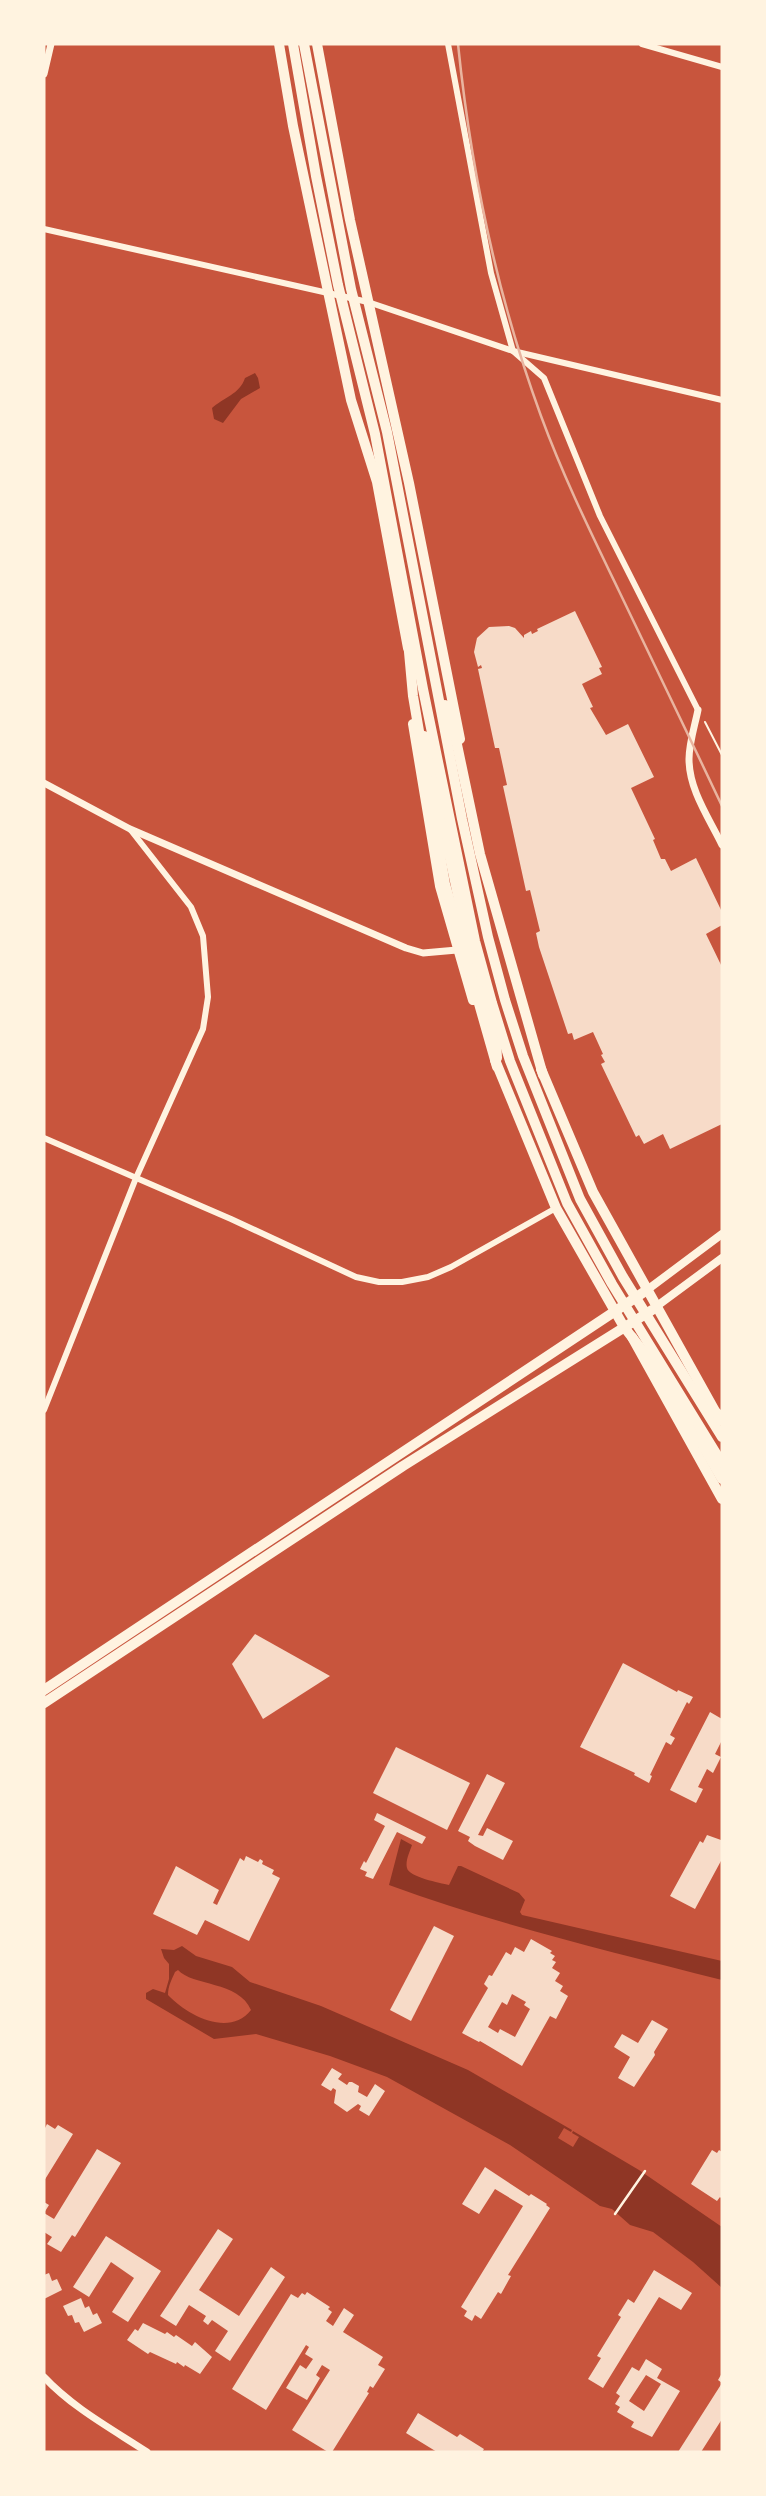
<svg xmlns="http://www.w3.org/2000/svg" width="766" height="2496" font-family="'Titillium Web',sans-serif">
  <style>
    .water { fill: #8f3625; fill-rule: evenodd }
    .building { fill: #f7dbc8; fill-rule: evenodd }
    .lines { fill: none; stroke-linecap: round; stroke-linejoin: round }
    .path { stroke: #fff3e0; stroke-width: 2 }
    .service { stroke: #fff3e0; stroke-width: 2.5 }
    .minor { stroke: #fff3e0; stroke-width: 6 }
    .tertiary { stroke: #fff3e0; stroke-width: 7 }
    .secondary { stroke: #fff3e0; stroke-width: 8 }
    .primary { stroke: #fff3e0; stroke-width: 10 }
    .trunk { stroke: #fff3e0; stroke-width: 10 }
    .rail { stroke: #e9b49f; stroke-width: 2.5 }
  </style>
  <rect width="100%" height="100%" fill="#c8553d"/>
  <g class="water">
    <path d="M255,373L258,378L260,388L241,399L223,423L214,419L212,408C223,398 240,394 245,378Z"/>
    <path d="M401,1839L412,1845C410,1851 405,1861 407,1868C409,1877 440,1883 449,1885L458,1866H461L519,1893L525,1900L520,1912L522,1915L722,1961V1980C609,1951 498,1925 389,1885Z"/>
    <path d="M182,1946L196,1956L232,1967L250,1982L321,2006L468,2070L572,2130L571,2132L564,2128L558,2138L573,2147L579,2137L572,2133L573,2131L639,2170L722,2227V2288L693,2262L653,2232L630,2225L612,2209L600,2206L510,2145L387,2077L330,2056L256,2034L214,2039L146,1999V1993L153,1989L165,1993L169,1979V1964L164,1958L161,1949L174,1950ZM178,1970C192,1986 239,1981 251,2010C229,2038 187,2015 168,1995C168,1986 172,1979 175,1972Z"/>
  </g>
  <g class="building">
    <polygon points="575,611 602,667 599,668 602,674 582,684 593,707 590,708 606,735 628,724 654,777 631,788 655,839 653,840 661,859 665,859 671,871 696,858 722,912 722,925 706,934 722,967 722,1124 670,1149 663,1134 644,1144 639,1135 636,1137 601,1064 605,1062 601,1055 603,1054 593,1032 574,1040 572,1033 568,1034 539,947 536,933 540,931 530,890 526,891 503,786 507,785 499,748 495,748 478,669 482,668 481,665 478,667 474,652 477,638 489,627 509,626 515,628 524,638 524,635 531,631 532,634 538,631 537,629"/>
    <polygon points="255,1634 330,1676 263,1719 232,1664"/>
    <polygon points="623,1663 677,1692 678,1690 693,1697 689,1704 687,1702 670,1735 675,1738 671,1745 666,1742 650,1775 652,1776 649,1783 634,1775 635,1773 580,1747"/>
    <polygon points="710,1712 722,1719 722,1740 715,1754 721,1757 713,1773 707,1769 698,1787 703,1789 696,1803 670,1790"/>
    <polygon points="396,1747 470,1783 447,1830 373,1793"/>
    <polygon points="487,1774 505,1783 478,1835 483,1836 487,1828 513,1841 503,1860 475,1846 468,1841 470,1837 458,1831"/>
    <polygon points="377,1813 426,1837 422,1844 397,1832 373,1879 365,1876 367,1872 360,1869 364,1861 366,1863 385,1826 374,1820"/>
    <polygon points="707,1835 721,1840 722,1859 695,1909 670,1896 700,1841 703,1843"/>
    <polygon points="246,1856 258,1862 260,1859 263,1861 262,1864 274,1870 272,1874 280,1878 249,1941 205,1920 197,1935 153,1914 176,1866 219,1890 213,1903 217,1905 240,1858 244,1861"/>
    <polygon points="434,1926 454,1936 411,2021 390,2010"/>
    <path d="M531,1939L552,1951L550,1953L555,1956L552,1960L556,1962L552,1968L560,1973L555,1981L563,1986L560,1991L568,1996L556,2019L550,2016L522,2066L480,2041L479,2042L462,2033L488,1988L484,1984L489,1975L492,1976L506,1952L511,1955L515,1947L524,1952ZM512,1994L526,2002L524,2005L530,2009L515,2037L500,2029L498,2033L488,2027L502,2002L507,2005Z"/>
    <polygon points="652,2020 668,2029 654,2052 655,2055 634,2087 618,2078 630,2057 614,2047 622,2034 638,2043"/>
    <polygon points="332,2068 342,2074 338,2079 347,2085 349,2082 352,2082 359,2086 358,2092 367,2097 375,2084 385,2091 369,2116 359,2110 361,2106 358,2104 347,2112 334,2103 336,2090 333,2088 331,2091 321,2085"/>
    <polygon points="47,2124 55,2129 58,2125 73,2134 44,2181 44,2130"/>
    <polygon points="97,2149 121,2163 75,2237 72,2235 61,2252 47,2244 52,2237 44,2232 44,2202 49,2205 44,2213 54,2219"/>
    <polygon points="712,2150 717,2153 719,2150 722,2152 722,2199 720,2197 717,2201 691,2184"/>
    <polygon points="485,2167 529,2196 531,2194 547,2204 546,2205 550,2208 508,2275 511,2276 501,2294 498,2292 481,2319 475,2315 472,2321 464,2316 467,2311 461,2307 523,2206 495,2189 479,2214 462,2204"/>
    <polygon points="218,2229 233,2239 199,2290 239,2316 271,2267 285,2277 230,2361 215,2351 228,2331 212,2320 208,2325 203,2321 206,2316 189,2305 176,2326 160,2316"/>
    <polygon points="106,2236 161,2271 128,2322 112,2312 134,2278 111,2262 89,2297 73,2287"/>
    <polygon points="654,2270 692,2293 681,2310 659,2297 603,2388 588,2379 601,2358 597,2356 621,2317 618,2315 628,2299 634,2303"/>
    <polygon points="49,2273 52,2281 57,2279 62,2290 44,2299 44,2275"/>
    <polygon points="307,2292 330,2307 328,2309 332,2312 326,2321 333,2326 344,2308 354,2315 343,2332 383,2357 378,2365 385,2369 373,2388 370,2386 367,2392 369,2393 332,2452 328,2452 292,2430 330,2370 322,2365 316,2375 320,2378 307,2400 286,2388 300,2365 306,2369 313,2359 305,2354 309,2347 306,2345 266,2410 232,2389 291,2294 298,2298 302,2293 305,2295"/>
    <polygon points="81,2298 85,2308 89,2306 93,2315 97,2313 102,2323 84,2332 79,2322 75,2323 72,2315 68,2316 63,2306"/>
    <polygon points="143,2323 165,2334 167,2332 174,2337 176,2335 192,2346 195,2342 212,2357 200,2374 185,2365 184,2367 177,2362 176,2364 150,2352 148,2354 127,2340 135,2329 138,2331"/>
    <path d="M646,2359L662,2369L657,2378L680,2391L652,2437L631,2427L634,2422L617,2412L620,2407L615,2404L620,2396L616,2393L632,2367L639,2371ZM646,2375L661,2384L644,2411L629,2401Z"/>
    <polygon points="722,2373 722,2419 701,2452 678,2452 722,2383 718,2380"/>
    <polygon points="418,2413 457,2437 460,2434 484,2449 482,2452 437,2452 406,2433"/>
  </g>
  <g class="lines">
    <polyline class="path" points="705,722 722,755"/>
    <polyline class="service" points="615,2214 645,2171"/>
    <g class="minor">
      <polyline points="448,44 491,273 513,351 544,378 600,516 698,710"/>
      <polyline points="642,44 722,67"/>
      <polyline points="44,229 368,302 513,351 722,400"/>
      <polyline points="44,1138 231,1219 356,1277 379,1282 402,1282 428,1277 451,1267 556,1208"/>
      <polyline points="44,1410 136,1178 203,1029 208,997 203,936 191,907 130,829"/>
    </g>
    <g class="tertiary">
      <polyline points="44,74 51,44"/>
      <path d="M698,710C695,725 689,743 689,759C689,790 709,818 722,845"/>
      <polyline points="44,783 130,829 406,948 423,953 457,950"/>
      <path d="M44,2377C73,2408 112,2429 147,2452"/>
    </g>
    <g class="secondary">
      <polyline points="647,1290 722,1234"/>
      <polyline points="657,1306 722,1258"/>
    </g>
    <g class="primary">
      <polyline points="279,44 293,126 351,400 377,482 408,648"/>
      <polyline points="317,44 350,220 409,483 460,739"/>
      <polyline points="413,724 440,886 473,1000"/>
      <polyline points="424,736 472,961 496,1039 497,1058"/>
      <polyline points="495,1060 556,1208 624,1327 661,1374 722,1479"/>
      <polyline points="541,1069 593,1192 720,1420"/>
      <polyline points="44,1690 647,1290"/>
      <polyline points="44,1703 403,1466 652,1310"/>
    </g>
    <g class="trunk">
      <polyline points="293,44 316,176 338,285 375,434 423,689 475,941 492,1003 510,1061 567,1203 612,1284 722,1463"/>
      <polyline points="304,44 351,289 387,432 462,819 488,937 505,1000 523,1056 580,1199 623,1277 722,1437"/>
      <polyline points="408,641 413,696 445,884 497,1067"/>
      <polyline points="445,705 455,735 480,854 543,1075"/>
      <polyline points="632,1337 722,1499"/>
      <polyline points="717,1413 722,1421"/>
    </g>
    <path class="rail" d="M458,44C471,171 497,296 541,416C563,476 591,533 619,591C653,662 688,734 722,806"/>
  </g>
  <rect width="766" height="2496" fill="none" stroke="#fff3e0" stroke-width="91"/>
</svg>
